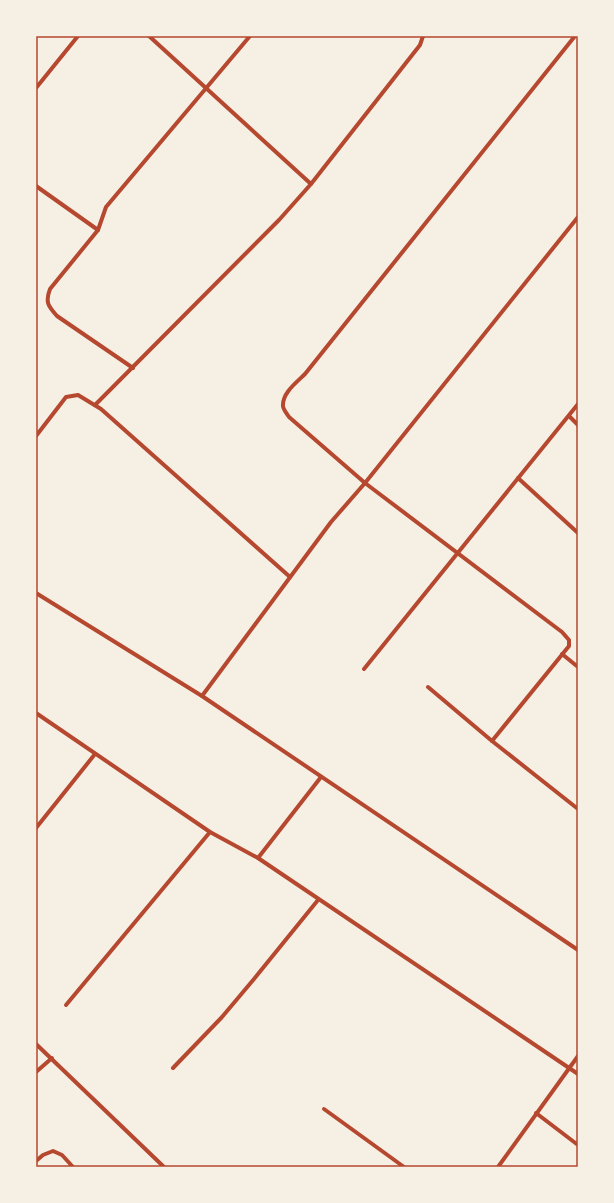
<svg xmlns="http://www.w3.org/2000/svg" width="614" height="1203" font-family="'IBM Plex Sans',sans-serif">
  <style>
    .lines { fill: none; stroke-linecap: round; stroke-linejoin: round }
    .minor { stroke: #b5482f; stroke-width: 4 }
    .neatline { fill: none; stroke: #b5482f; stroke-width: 1.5 }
  </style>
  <rect width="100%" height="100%" fill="#f6efe4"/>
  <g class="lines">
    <g class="minor">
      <polyline points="149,36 311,184"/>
      <polyline points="36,88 78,36"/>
      <polyline points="36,186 98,230"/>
      <path d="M133,368L57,316C48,306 45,302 50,289L98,230L106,207L250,36"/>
      <polyline points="95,405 279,220 311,184 420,45 423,36"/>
      <polyline points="569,416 578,425"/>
      <polyline points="36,436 66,397 78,395 101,409 290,577"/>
      <polyline points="518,478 578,533"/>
      <polyline points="36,593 202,696 578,950"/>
      <polyline points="562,654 578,667"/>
      <polyline points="364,669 578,404"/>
      <polyline points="428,687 492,741 578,809"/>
      <polyline points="202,696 331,522 365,483 578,217"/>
      <polyline points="36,713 210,832 258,858 578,1074"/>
      <path d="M492,741L569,646V640L562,632L365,483L289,417C287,414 283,409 283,406C282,393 297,382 305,374L575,36"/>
      <polyline points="36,828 95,754"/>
      <polyline points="258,858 321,777"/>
      <polyline points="66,1005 210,832"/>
      <polyline points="36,1044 164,1167"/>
      <polyline points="173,1068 222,1017 254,979 318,900"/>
      <polyline points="36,1072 52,1058"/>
      <polyline points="324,1109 404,1167"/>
      <polyline points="536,1113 578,1145"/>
      <polyline points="36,1161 43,1155 53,1151 62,1155 73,1167"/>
      <polyline points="498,1167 578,1056"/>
    </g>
  </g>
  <rect width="614" height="1203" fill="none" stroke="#f6efe4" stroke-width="74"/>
  <rect x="37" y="37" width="540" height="1129" class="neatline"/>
</svg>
